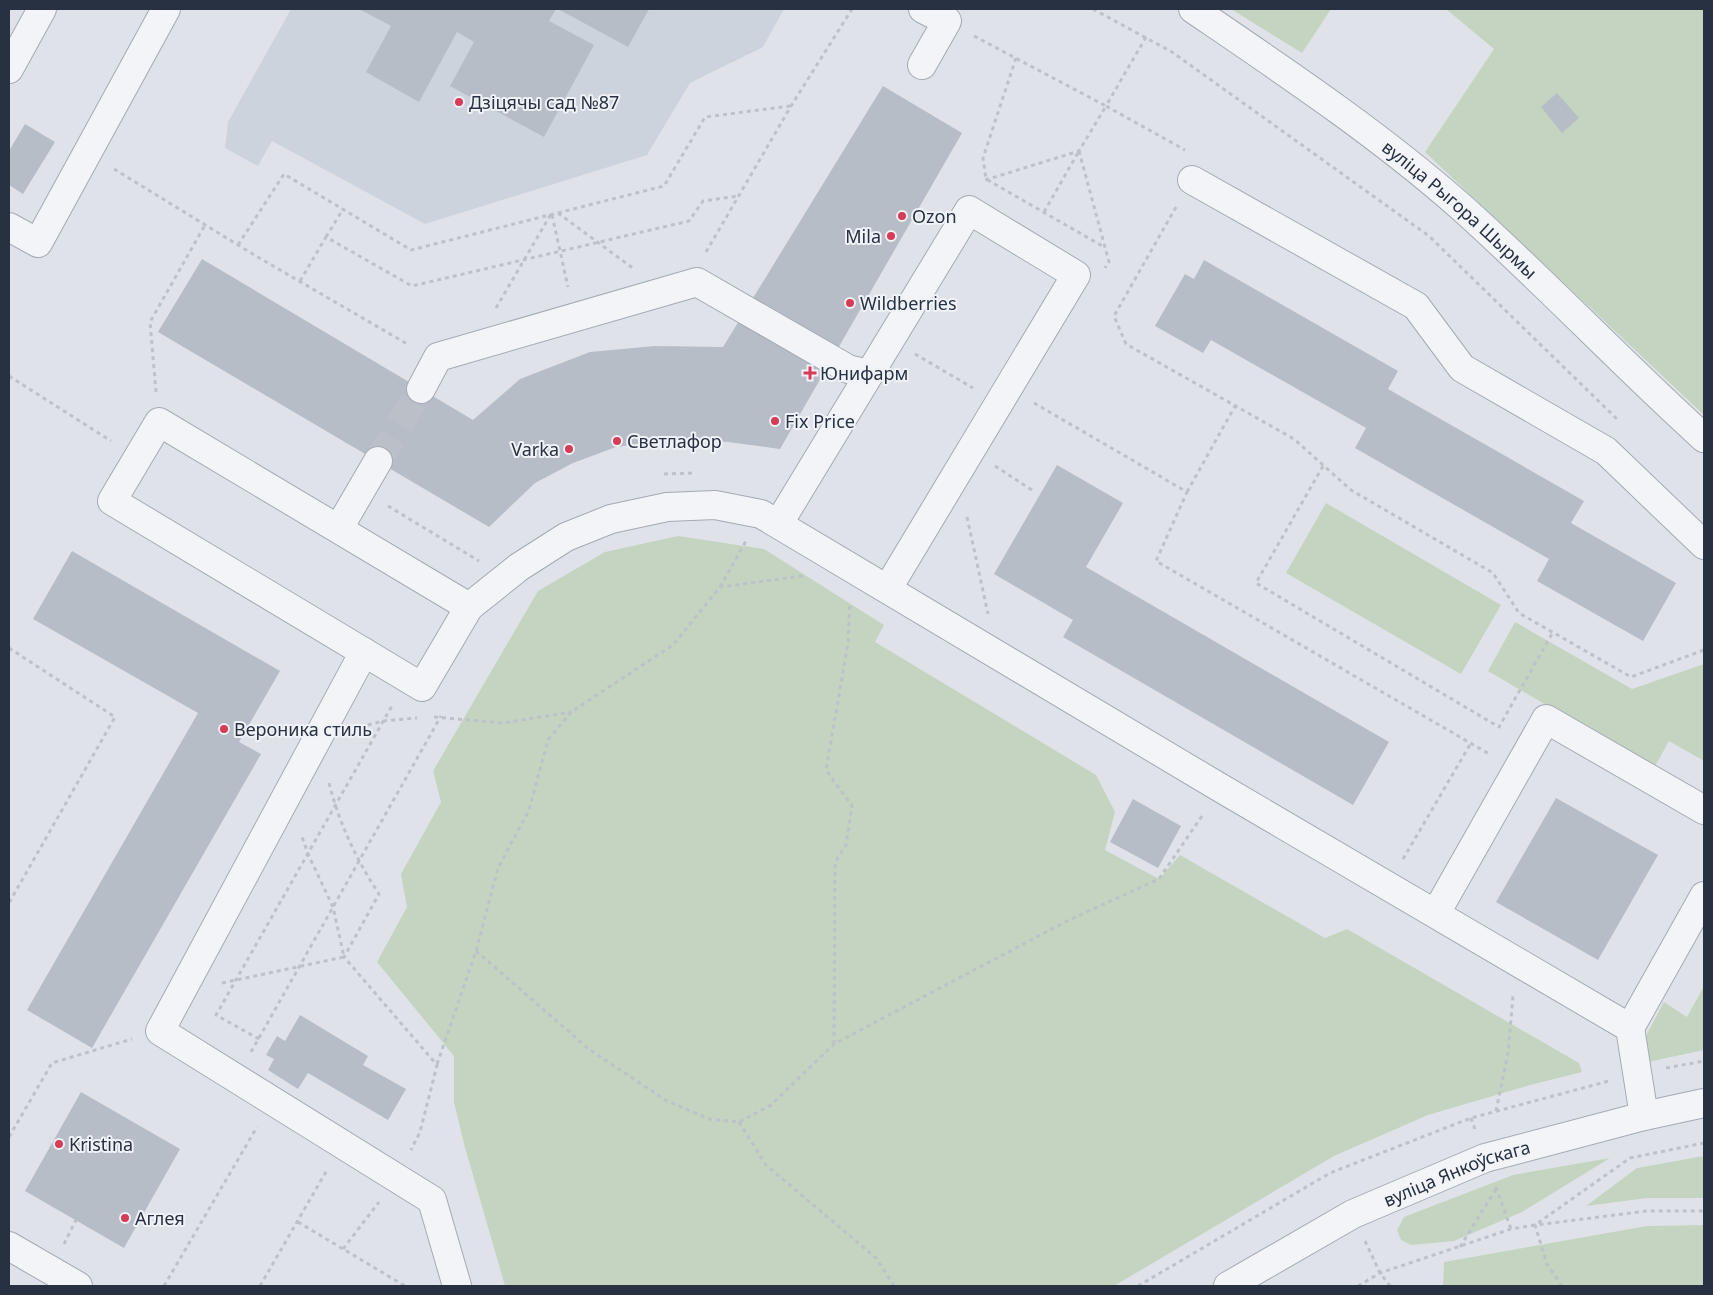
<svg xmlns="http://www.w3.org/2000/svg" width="1713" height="1295" font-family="'Noto Sans',sans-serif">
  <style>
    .built { fill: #cdd3dc }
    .green { fill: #c5d4c0 }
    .building { fill: #b6bdc7 }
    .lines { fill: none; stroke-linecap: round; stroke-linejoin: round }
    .minor-tunnel { stroke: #babfc8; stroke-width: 28; stroke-dasharray: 28 14; stroke-linecap: butt }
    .minor-casing { stroke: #a4aab4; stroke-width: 30 }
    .path { stroke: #bdc1c8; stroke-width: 3; stroke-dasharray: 4 4; stroke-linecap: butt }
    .minor { stroke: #f2f4f7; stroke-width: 28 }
    .poi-dot { fill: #d73c56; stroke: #eff2f7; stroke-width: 2 }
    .labels { text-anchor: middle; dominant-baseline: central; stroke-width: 4; stroke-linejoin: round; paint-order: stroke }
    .poi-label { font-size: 18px; fill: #273142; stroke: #eff2f7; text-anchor: start }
    .street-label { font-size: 18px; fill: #273142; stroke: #eff2f7 }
  </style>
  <rect width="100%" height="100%" fill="#dfe3e9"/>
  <polygon class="built" points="291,9 784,9 763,47 690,83 647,155 425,224 272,141 258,166 225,148 228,122"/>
  <g class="green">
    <polygon points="1231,9 1331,9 1302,53"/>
    <polygon points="1446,9 1704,9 1704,415 1425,152 1494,49"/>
    <polygon points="1326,503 1501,605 1461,674 1286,573"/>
    <polygon points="678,536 764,549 884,625 875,642 1096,775 1115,812 1105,850 1159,879 1180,855 1325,938 1347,929 1579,1063 1582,1072 1530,1085 1428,1115 1334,1156 1114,1286 505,1286 464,1144 454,1102 454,1056 377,962 407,907 401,874 441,802 433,771 538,591 605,552"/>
    <polygon points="1515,622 1632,689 1704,664 1704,761 1669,741 1654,768 1488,671"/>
    <polygon points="1704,986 1704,1050 1643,1063 1640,1047 1664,1002 1687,1017"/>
    <polygon points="1704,1156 1704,1198 1647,1198 1586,1206 1637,1168"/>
    <polygon points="1610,1158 1522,1212 1454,1241 1411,1245 1401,1240 1397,1230 1404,1217 1513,1175"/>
    <polygon points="1704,1225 1704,1286 1443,1286 1444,1262 1647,1226"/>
  </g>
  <g class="building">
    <polygon points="359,9 556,9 549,21 594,45 544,137 450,86 474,42 457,32 419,102 366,72 391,26"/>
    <polygon points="558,9 649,9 628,47"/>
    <polygon points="883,86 962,133 780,449 728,442 674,439 616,447 573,463 535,483 489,527 158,332 202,259 473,420 520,379 590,352 655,346 723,347"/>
    <polygon points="1557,93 1579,118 1562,133 1541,107"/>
    <polygon points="25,124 55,142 23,194 9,185 9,151"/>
    <polygon points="1204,260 1398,371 1388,389 1584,501 1571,523 1676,583 1643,641 1537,581 1549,559 1355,448 1366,428 1211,340 1203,353 1155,326 1185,274 1194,279"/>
    <polygon points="1057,465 1123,503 1086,567 1389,742 1353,805 1063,637 1073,620 994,574"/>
    <polygon points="72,551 280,671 239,742 261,754 92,1048 27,1010 198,713 33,619"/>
    <polygon points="1556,798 1658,855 1598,960 1496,902"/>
    <polygon points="1133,799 1181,826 1158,868 1110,842"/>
    <polygon points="300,1015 368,1056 363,1065 406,1089 388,1120 308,1073 298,1089 268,1070 274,1059 266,1055 277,1036 285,1041"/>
    <polygon points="81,1092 180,1149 124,1248 25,1191"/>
  </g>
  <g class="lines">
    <polyline class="minor-tunnel" points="378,461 421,389"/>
    <g class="minor-casing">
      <g id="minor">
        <path id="s1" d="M1193,9C1284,71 1377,133 1460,206C1544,281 1621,363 1704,438"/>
        <polyline points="922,65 947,21 923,9"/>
        <polyline points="9,69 42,9"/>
        <polyline points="1192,180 1416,306 1462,368 1606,451 1704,545"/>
        <polyline points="9,227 38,243 166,9"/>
        <polyline points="421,389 438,357 697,282 848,369 869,374"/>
        <polygon points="159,422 469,607 422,687 112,501"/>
        <polyline points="779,523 969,210 1076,275 888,588"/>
        <polyline points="339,528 378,461"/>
        <polyline points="469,607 519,567 566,537 611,519 667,507 715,505 761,514 1219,787 1630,1028 1644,1116"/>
        <polyline points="364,652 160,1031 432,1200 457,1286"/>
        <polyline points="1436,913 1546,719 1704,810"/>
        <polyline points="1630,1028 1704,896"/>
        <polyline points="9,1246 78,1286"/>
        <path id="s2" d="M1228,1286L1353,1214L1485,1158L1644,1116L1704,1103"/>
      </g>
    </g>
    <g class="path">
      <polyline points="1093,9 1172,52 1429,236 1618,420"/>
      <polyline points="974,36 1106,106 1079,151 982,181"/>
      <polyline points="1146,37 1106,106 1185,150"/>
      <polyline points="1016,58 983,158 986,179 1104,247"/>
      <polyline points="1079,151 1109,262 1105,268"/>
      <polyline points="114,169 256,256 409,345"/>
      <polyline points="1176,207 1114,316 1126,344 1294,439 1351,490 1493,573 1519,613 1631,677 1704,650"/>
      <polyline points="1044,212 1079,151"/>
      <polyline points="558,213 634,269"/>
      <polyline points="552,215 568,287"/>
      <polyline points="326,237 343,209"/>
      <polyline points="238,245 284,174 411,250 664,186 705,117 790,106"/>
      <polyline points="706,252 791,106 852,9"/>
      <polyline points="300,281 326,237 412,286 689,221 703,201 738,196"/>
      <polyline points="496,308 551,214"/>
      <polyline points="915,354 973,388"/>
      <polyline points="9,376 111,441"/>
      <polyline points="156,392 150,322 205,225"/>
      <polyline points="1034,403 1187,492 1156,561 1491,755"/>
      <polyline points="995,466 1032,490"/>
      <polyline points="1323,466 1256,583 1499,727 1553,632"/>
      <polyline points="664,474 695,473"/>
      <polyline points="1187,492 1235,406"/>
      <polyline points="388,506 479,561"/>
      <polyline points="967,517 988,614"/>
      <polyline points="720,587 746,541"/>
      <polyline points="9,648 115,717 9,903"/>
      <polyline points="434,717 503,723 571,712"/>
      <polyline points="360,727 383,721 417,718"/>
      <path d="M329,783C339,823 356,859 379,894L344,957L437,1065L420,1132L411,1150"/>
      <polyline points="1403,859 1471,743"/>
      <polyline points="476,951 590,1050 667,1101 709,1119 739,1122 771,1105 834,1044 1067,921 1159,879 1204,813"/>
      <polyline points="222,983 344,957 333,907 308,854 301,834"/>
      <polyline points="259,1039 216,1015 393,704"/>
      <polyline points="834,1044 835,862 846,845 852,806 826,770 848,643 850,603"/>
      <polyline points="251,1052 441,716"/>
      <polyline points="437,1064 476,951 498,868 529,810 548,740 571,712 673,645 720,587 803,576"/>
      <polyline points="1666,1068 1704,1061"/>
      <polyline points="1496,1111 1508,1053 1513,996"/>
      <polyline points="1471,1118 1475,1129"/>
      <polyline points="739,1122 766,1165 876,1258 894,1286"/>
      <polyline points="9,1137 52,1063 132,1039"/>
      <polyline points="1496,1187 1511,1229"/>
      <polyline points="298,1222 405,1286"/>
      <polyline points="1365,1241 1380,1273 1390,1286"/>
      <polyline points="64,1244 76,1220"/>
      <polyline points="1460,1247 1496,1189"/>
      <polyline points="343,1249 379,1202"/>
      <polyline points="164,1286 257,1127"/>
      <polyline points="260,1286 327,1170"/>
      <polyline points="1138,1286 1330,1173 1471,1118 1609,1081"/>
      <polyline points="1358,1286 1380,1273 1511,1229 1535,1225 1630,1158 1704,1143"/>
      <polyline points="1562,1286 1547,1264 1535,1225 1646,1211 1704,1211"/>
    </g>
    <use href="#minor" class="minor"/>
  </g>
  <g class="poi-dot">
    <circle cx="459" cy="102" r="5"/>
    <circle cx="902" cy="216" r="5"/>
    <circle cx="891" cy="236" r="5"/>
    <circle cx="850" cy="303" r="5"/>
    <path d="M807.5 365.5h5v5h5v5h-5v5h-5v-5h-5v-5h5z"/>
    <circle cx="775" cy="421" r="5"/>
    <circle cx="617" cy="441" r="5"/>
    <circle cx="569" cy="449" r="5"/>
    <circle cx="224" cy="729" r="5"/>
    <circle cx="59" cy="1144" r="5"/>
    <circle cx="125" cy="1218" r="5"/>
  </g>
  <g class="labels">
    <g class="poi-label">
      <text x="469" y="102">Дзіцячы сад №87</text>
      <text x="912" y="216">Ozon</text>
      <text x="881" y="236" text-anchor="end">Mila</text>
      <text x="860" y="303">Wildberries</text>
      <text x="820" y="373">Юнифарм</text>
      <text x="785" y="421">Fix Price</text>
      <text x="627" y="441">Светлафор</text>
      <text x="559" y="449" text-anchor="end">Varka</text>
      <text x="234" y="729">Вероника стиль</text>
      <text x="69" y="1144">Kristina</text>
      <text x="135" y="1218">Аглея</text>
    </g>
    <g class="street-label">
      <text stroke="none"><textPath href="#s1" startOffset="334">вуліца Рыгора Шырмы</textPath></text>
      <text stroke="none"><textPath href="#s2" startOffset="256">вуліца Янкоўскага</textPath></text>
    </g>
  </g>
  <rect width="1713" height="1295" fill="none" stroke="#273142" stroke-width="20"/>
</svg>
